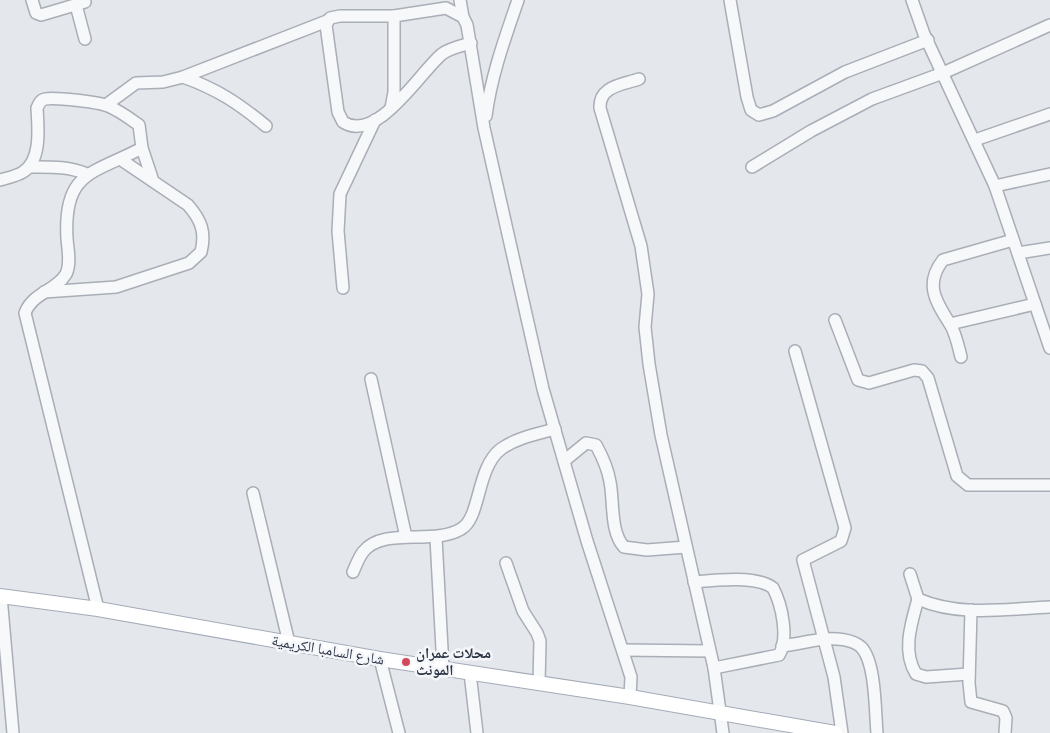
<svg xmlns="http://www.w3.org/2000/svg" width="1050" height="733" font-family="Signika,'Noto Naskh Arabic',sans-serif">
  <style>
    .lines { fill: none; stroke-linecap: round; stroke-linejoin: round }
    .minor-casing { stroke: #a9aeb7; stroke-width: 14 }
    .major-casing { stroke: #a3abb8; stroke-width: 16 }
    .minor { stroke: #f7f8fa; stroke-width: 11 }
    .major { stroke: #fff; stroke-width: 14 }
    .poi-dot { fill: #d1495b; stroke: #f4f6f9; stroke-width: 2 }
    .labels { text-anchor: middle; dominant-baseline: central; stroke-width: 5; stroke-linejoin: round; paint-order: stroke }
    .street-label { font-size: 15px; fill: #2b3445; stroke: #f4f6f9 }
    .poi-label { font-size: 15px; font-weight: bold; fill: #2b3445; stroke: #f4f6f9; text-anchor: start }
  </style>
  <rect width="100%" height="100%" fill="#e4e7ec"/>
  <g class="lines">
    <g class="minor-casing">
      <g id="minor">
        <polyline points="32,0 36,13 41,15 85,2"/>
        <polyline points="460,0 463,17"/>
        <polyline points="730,0 747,97 751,110 759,115 773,111 845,72 928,40"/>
        <polyline points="912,0 924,34 995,186 1050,348"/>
        <polyline points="76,5 85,39"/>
        <path d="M471,43C461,46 450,48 442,54C420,72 377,144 343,122L338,112L326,25L330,18L340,16H394L446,8L463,17L467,25L484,128L543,389L587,541L631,677L630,697"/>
        <path d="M183,77C217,89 238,103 266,126"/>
        <path d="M639,79C622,85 599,86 600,108L641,246L648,294L645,327L649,364L661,435L714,668L723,733"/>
        <polyline points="106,105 136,83 163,82 183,77 327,21"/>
        <polyline points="391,108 394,92 394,16"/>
        <path d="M486,116C491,76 505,38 518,0"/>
        <polyline points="975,140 1050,114"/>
        <path d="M30,167C50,167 68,166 87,174"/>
        <polyline points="752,167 811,131 872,99 943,73 1050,25"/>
        <path d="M0,180C7,178 17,176 23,172C42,160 38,127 37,108C39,104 40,100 45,99C55,97 99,102 108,106C120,111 129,118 139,125L142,148L152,178"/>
        <polyline points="995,186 1050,174"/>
        <polyline points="1018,253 1050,248"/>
        <polyline points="343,288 338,231 340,194 375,120"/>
        <path d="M44,292L116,287L189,263L201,252C206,232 201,220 188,205L120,159"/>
        <polyline points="835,320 858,380 869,383 914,370 922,371 928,378 957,476 968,485 1050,485"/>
        <polyline points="950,324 1035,304"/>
        <polyline points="795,351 845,528 841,541 803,560 834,677 842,733"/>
        <path d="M961,357C958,345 956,334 950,324C936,302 924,284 943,260L1013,240"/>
        <polyline points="371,379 406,537"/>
        <path d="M564,461L586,443L596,445C602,456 608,469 610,482C614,502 610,532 624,547L647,550L686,547"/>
        <polyline points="253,493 289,643"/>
        <polyline points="436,538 443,668"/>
        <polyline points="506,563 523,611 537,633 540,641 539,683"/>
        <path d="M353,572C356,565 359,557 363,552C384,526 433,546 461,529C481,518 476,468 501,449C516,438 537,434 555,429"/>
        <path d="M910,574L918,599C959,617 1006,609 1050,607"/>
        <path d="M694,582C715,580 757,575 773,588C782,605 789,639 779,655L714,668"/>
        <polyline points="1,596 13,733"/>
        <path d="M918,599C911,624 902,651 916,674L926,677L969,674"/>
        <path d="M98,609L25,313C32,293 56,291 66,274C71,264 68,250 67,239C63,171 93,174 142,148"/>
        <polyline points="971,610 969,683 971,702 1003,711 1006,718 1005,733"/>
        <path d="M782,646C796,644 810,641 824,639C835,638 852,639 861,647C876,662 875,712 877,733"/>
        <polyline points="623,650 709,651"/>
        <polyline points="380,659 399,733"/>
        <polyline points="470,673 477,733"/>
      </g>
    </g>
    <g class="major-casing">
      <polyline id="major" points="0,596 98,609 380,659 630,697 835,733"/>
    </g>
    <use href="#minor" class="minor"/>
    <use href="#major" class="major"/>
  </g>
  <circle class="poi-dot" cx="406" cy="662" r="5"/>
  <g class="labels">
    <g class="street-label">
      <text transform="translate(328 650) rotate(10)">شارع السامبا الكريمية</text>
    </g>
    <g class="poi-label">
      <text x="416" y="653">محلات عمران<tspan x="416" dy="17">المونث</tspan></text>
    </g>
  </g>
</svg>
